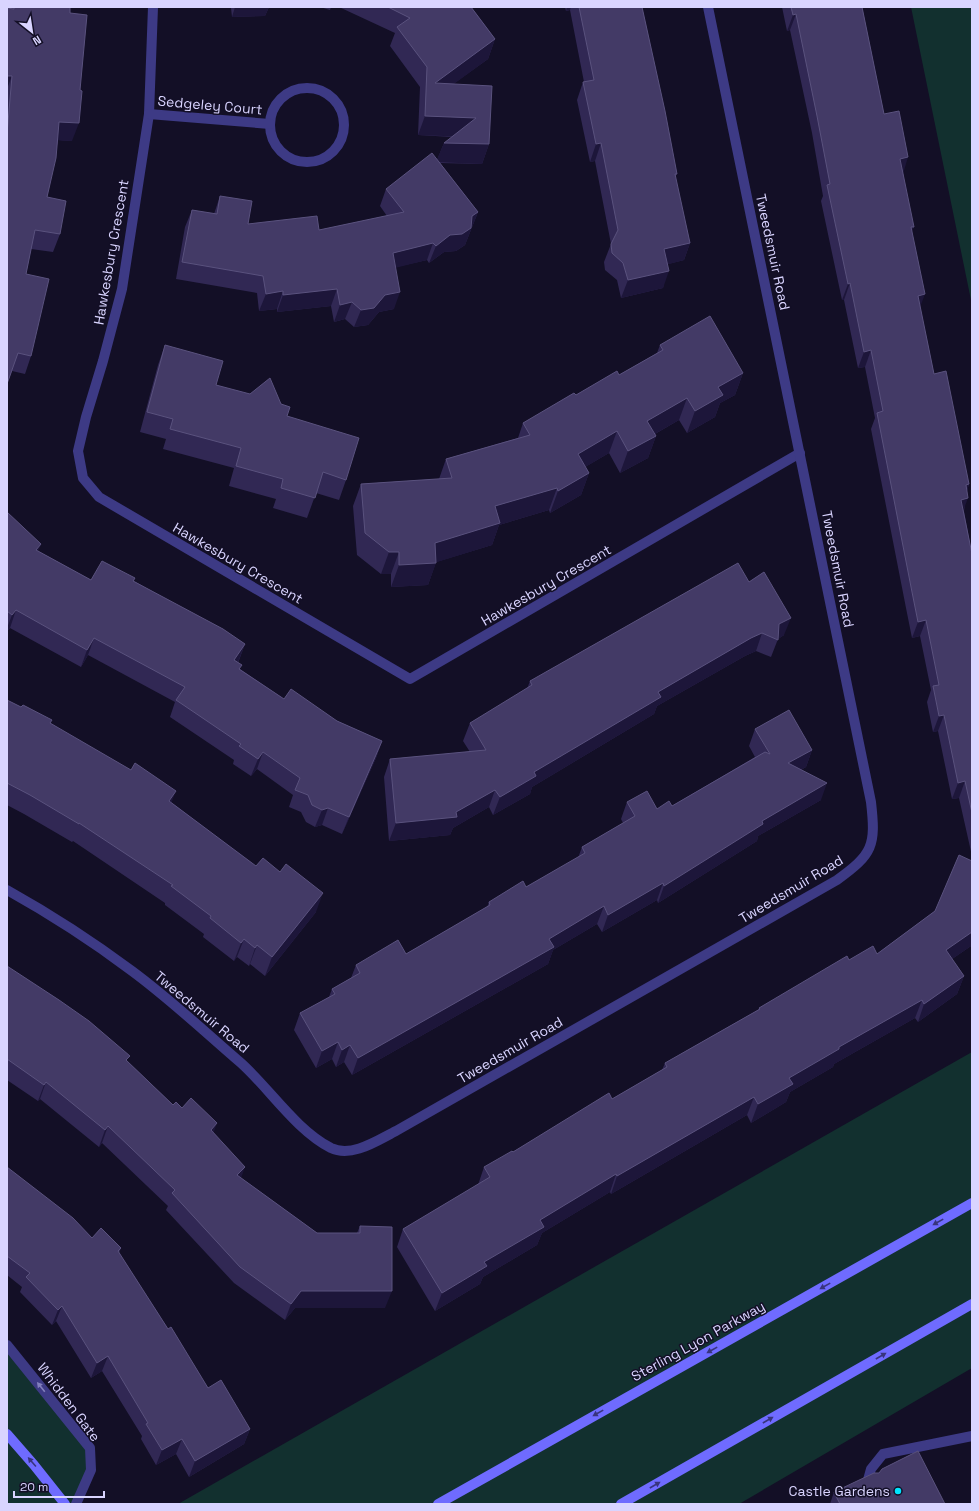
<svg xmlns="http://www.w3.org/2000/svg" width="979" height="1511" font-family="'Space Grotesk',sans-serif">
  <style>
    .green { fill: #12302f }
    .lines { fill: none; stroke-linecap: round; stroke-linejoin: round }
    .lane { stroke: #3d3a85; stroke-width: 10 }
    .street { stroke: #3d3a85; stroke-width: 10 }
    .secondary { stroke: #6f6bff; stroke-width: 10 }
    .wall { fill: #312854 }
    .shaded-wall { fill: #1d163a }
    .building { fill: #433a66; stroke: #5a527e }
    .oneway { fill: #38347d }
    .oneway2 { fill: #837fbc }
    .poi-dot { fill: #00e5ff; stroke: #130f26; stroke-width: 1.5 }
    .labels { text-anchor: middle; dominant-baseline: central; stroke-width: 3; stroke-linejoin: round; paint-order: stroke }
    .street-label { font-size: 14px; fill: #d9d4ff; stroke: #130f26 }
    .poi-label { font-size: 14px; fill: #d9d4ff; stroke: #130f26; text-anchor: end }
  </style>
  <rect width="100%" height="100%" fill="#130f26"/>
  <g class="green">
    <polygon points="911,7 972,7 972,305"/>
    <polygon points="972,1052 972,1368 739,1504 178,1504"/>
    <polygon points="7,1345 90,1448 91,1470 76,1504 7,1504"/>
  </g>
  <g class="lines">
    <polyline class="lane" points="866,1487 871,1469 883,1454 972,1436"/>
    <g class="street">
      <polyline points="153,7 149,114 122,289 103,361 86,417 78,451 83,478 99,497 410,679 800,453"/>
      <circle cx="307" cy="125" r="37"/>
      <polyline points="149,114 270,124"/>
      <path d="M7,890C50,914 92,941 132,971C170,999 205,1032 241,1063C270,1089 296,1130 331,1148C352,1158 378,1140 396,1131L837,880C873,854 876,846 871,802L708,7"/>
      <polyline points="7,1345 90,1448 91,1470 76,1504"/>
    </g>
    <g class="secondary">
      <polyline points="7,1434 34,1465 65,1504"/>
      <polyline points="438,1504 972,1203"/>
      <polyline points="621,1504 972,1304"/>
    </g>
  </g>
  <g class="wall">
    <polygon points="7,7 70,7 72,141 58,140 47,197 60,234 53,252 31,249 26,274 31,356 25,374 12,371 7,384"/>
    <polygon points="222,7 269,7 265,16 232,17 231,8 222,8"/>
    <polygon points="320,7 331,7 330,10"/>
    <polygon points="339,7 471,7 495,39 488,59 453,84 489,144 482,164 440,163 478,212 465,245 456,251 444,252 429,263 427,260 396,267 394,309 379,312 368,325 354,327 345,319 334,322 331,306 277,312 277,309 259,311 257,293 176,279 185,227 192,210 214,214 220,196 248,224 319,230 387,216 380,206 386,189 437,160 444,143 452,137 418,135 420,87 390,46 395,33"/>
    <polygon points="565,7 642,7 677,174 675,177 690,243 684,260 668,264 663,288 621,298 617,280 605,270 604,262 611,244 595,161 590,162 577,100 583,82 584,82 570,10 566,11"/>
    <polygon points="782,7 862,7 884,114 903,173 912,232 920,307 934,374 969,484 967,491 964,511 972,554 972,856 959,798 952,799 938,731 933,732 927,702 931,690 920,636 912,638 906,608 871,429 875,418 865,367 858,368 844,300 842,300 821,201 823,196 812,133 790,30 787,31"/>
    <polygon points="165,345 216,385 281,404 287,416 346,480 339,500 316,493 307,518 273,508 276,499 229,486 234,468 163,449 166,439 140,432 158,365"/>
    <polygon points="660,345 743,373 735,395 720,403 715,417 687,433 679,420 655,434 656,436 648,458 620,473 609,453 585,467 589,473 581,495 550,513 549,510 499,525 492,545 436,562 428,585 391,587 391,574 381,574 357,555 353,506 361,484 439,479 446,459 518,438 523,423 576,395 619,375 657,353"/>
    <polygon points="7,512 38,551 91,580 135,578 134,581 245,644 238,663 240,669 284,699 337,721 382,741 376,758 342,834 322,825 315,827 306,822 301,812 289,807 293,795 257,769 251,776 233,764 234,760 170,717 175,702 88,655 81,667 10,628 7,631"/>
    <polygon points="749,582 784,635 778,639 771,657 756,651 745,656 657,706 654,714 532,787 530,794 493,815 489,807 453,828 450,835 389,841 384,777 390,759 470,752 463,741 470,723 527,689 530,681"/>
    <polygon points="7,700 51,724 172,803 316,912 265,976 250,964 249,966 237,957 234,961 203,937 204,934 165,905 165,903 73,841 72,842 24,814 7,805"/>
    <polygon points="755,729 812,750 806,767 801,770 821,800 758,836 757,841 658,903 657,900 602,932 597,924 553,950 548,964 352,1075 344,1062 336,1067 332,1059 316,1068 294,1030 300,1013 329,997 332,989 351,978 356,965 406,954 487,907 489,902 526,887 578,858 582,847 623,823 621,819 627,802 657,809 672,806 755,757 749,746"/>
    <polygon points="972,861 972,947 971,946 952,959 964,976 957,994 918,1022 915,1018 834,1064 833,1067 790,1092 786,1102 751,1123 747,1115 611,1194 610,1192 542,1233 537,1245 483,1277 480,1284 435,1311 397,1247 403,1229 478,1185 484,1167 612,1099 662,1070 665,1063 758,1010 759,1008 849,960 877,954 935,911"/>
    <polygon points="7,966 128,1062 173,1105 182,1108 213,1133 241,1178 317,1233 357,1233 360,1226 385,1308 295,1308 285,1320 234,1283 166,1210 168,1206 102,1143 99,1147 40,1099 38,1101 7,1080"/>
    <polygon points="7,1167 92,1238 121,1248 119,1253 168,1329 208,1388 250,1429 244,1444 189,1477 176,1454 156,1465 141,1439 142,1436 102,1371 91,1378 56,1321 52,1325 20,1292 22,1287 7,1275"/>
    <polygon points="834,1492 945,1504 830,1504"/>
  </g>
  <g class="shaded-wall">
    <polygon points="222,7 232,7 231,8 222,8"/>
    <polygon points="235,7 269,7 265,16 232,17"/>
    <polygon points="567,7 571,7 570,10 566,11"/>
    <polygon points="796,14 790,30 787,31 793,15"/>
    <polygon points="495,39 488,59 428,103 435,83"/>
    <polygon points="7,76 12,76 7,89"/>
    <polygon points="425,116 476,118 469,137 418,135"/>
    <polygon points="59,122 79,123 72,141 53,140"/>
    <polygon points="444,143 489,144 482,164 436,162"/>
    <polygon points="601,143 595,161 590,162 596,144"/>
    <polygon points="908,157 903,174 900,159"/>
    <polygon points="478,212 465,245 456,251 444,252 429,263 436,246"/>
    <polygon points="911,227 914,227 908,243"/>
    <polygon points="433,243 427,260 387,270 393,253"/>
    <polygon points="690,243 684,260 658,267 664,249"/>
    <polygon points="669,271 663,288 621,298 628,280"/>
    <polygon points="850,283 844,300 842,300 848,284"/>
    <polygon points="337,289 331,306 277,312 283,295"/>
    <polygon points="283,291 277,309 259,311 266,294"/>
    <polygon points="400,292 394,309 379,312 368,325 354,327 361,310 385,295"/>
    <polygon points="925,294 919,310 918,296"/>
    <polygon points="352,302 345,319 334,322 340,305"/>
    <polygon points="871,350 865,367 858,368 864,352"/>
    <polygon points="743,373 735,395 720,403 715,417 687,433 695,411 718,387"/>
    <polygon points="687,398 679,420 639,443 647,421"/>
    <polygon points="617,431 609,453 570,476 578,454"/>
    <polygon points="656,436 648,458 620,473 628,451"/>
    <polygon points="589,473 581,495 550,513 558,491"/>
    <polygon points="969,484 964,499 968,498 962,514 955,516 966,485"/>
    <polygon points="557,488 549,510 499,525 492,545 434,563 436,563 428,585 391,587 399,565 435,543 495,506"/>
    <polygon points="41,544 35,561 36,550"/>
    <polygon points="389,552 399,552 391,574 381,574"/>
    <polygon points="16,610 10,628 7,631 7,628 12,615"/>
    <polygon points="791,618 784,635 777,640 779,624"/>
    <polygon points="926,620 920,636 912,638 918,622"/>
    <polygon points="762,633 756,651 745,656 657,706 654,714 532,787 530,794 493,815 500,797 534,772 658,692 751,638"/>
    <polygon points="94,638 88,655 81,667 87,650"/>
    <polygon points="245,644 238,662 228,678 234,660"/>
    <polygon points="944,715 938,731 933,732 939,716"/>
    <polygon points="382,741 376,758 342,834 349,817"/>
    <polygon points="812,750 806,767 782,780 788,763"/>
    <polygon points="263,752 257,769 251,776 258,759"/>
    <polygon points="965,781 959,798 952,799 958,783"/>
    <polygon points="827,783 821,800 758,836 757,841 658,903 664,886 762,821"/>
    <polygon points="495,790 489,807 453,828 450,835 389,841 396,823 456,812"/>
    <polygon points="176,791 169,809 169,801"/>
    <polygon points="328,808 322,825 315,827 322,810"/>
    <polygon points="663,883 657,900 602,932 608,915"/>
    <polygon points="323,893 316,912 265,976 272,957"/>
    <polygon points="604,906 597,924 553,950 548,964 352,1075 358,1058 549,939"/>
    <polygon points="972,932 972,943 971,946 939,968 946,950"/>
    <polygon points="244,939 237,957 234,961 241,943"/>
    <polygon points="257,945 250,964 249,966 255,948"/>
    <polygon points="964,976 957,994 918,1022 924,1004"/>
    <polygon points="922,1000 915,1018 834,1064 833,1067 790,1092 786,1102 751,1123 758,1104 789,1078 839,1047"/>
    <polygon points="338,1042 332,1059 316,1068 322,1051"/>
    <polygon points="350,1045 344,1062 336,1067 342,1050"/>
    <polygon points="46,1082 40,1099 38,1101 44,1085"/>
    <polygon points="754,1097 747,1115 611,1194 617,1176"/>
    <polygon points="217,1123 211,1140 211,1130"/>
    <polygon points="108,1126 102,1143 99,1147 105,1130"/>
    <polygon points="245,1167 239,1184 237,1175"/>
    <polygon points="616,1174 610,1192 542,1233 537,1245 483,1277 480,1284 435,1311 442,1293 484,1262 540,1220"/>
    <polygon points="301,1291 392,1291 385,1308 295,1308 285,1320 291,1304"/>
    <polygon points="62,1306 56,1321 52,1325 58,1310"/>
    <polygon points="108,1356 102,1371 91,1378 97,1363"/>
    <polygon points="250,1429 244,1444 189,1477 195,1461"/>
    <polygon points="182,1439 176,1454 156,1465 162,1450"/>
  </g>
  <g class="building">
    <polygon points="14,7 70,7 70,13 87,15 80,90 82,91 79,123 59,122 56,158 47,197 66,201 60,234 35,230 26,274 49,279 31,356 18,353 7,384 7,134 12,76 7,76 7,8 14,9"/>
    <polygon points="388,7 471,7 495,39 435,83 492,86 489,144 444,143 476,118 425,116 427,67 397,27 410,18"/>
    <polygon points="579,7 642,7 665,111 677,174 675,174 690,243 664,249 669,271 628,280 623,263 612,253 611,244 618,230 601,143 596,144 583,82 594,80"/>
    <polygon points="791,7 862,7 884,114 899,111 908,157 900,159 914,227 911,227 925,294 918,296 934,374 946,371 969,484 966,485 968,498 961,500 972,554 972,813 965,781 958,783 944,715 939,716 933,686 939,685 926,620 918,622 912,592 877,413 883,411 871,350 864,352 850,283 848,284 827,185 830,184 817,116 796,14 793,15"/>
    <polygon points="432,153 478,212 472,216 471,228 462,234 450,235 436,246 433,243 393,253 400,292 385,295 374,308 361,310 352,302 340,305 337,289 283,295 283,291 266,294 263,276 182,262 192,210 217,214 220,196 252,201 248,224 317,216 319,230 404,212 386,189"/>
    <polygon points="710,316 743,373 718,387 723,395 695,411 687,398 647,421 656,436 628,451 617,431 578,454 589,473 558,491 557,488 495,506 500,523 435,543 436,563 399,565 399,552 389,552 365,533 361,484 452,478 446,459 530,435 523,423 574,393 576,395 617,371 619,375 663,350 660,345"/>
    <polygon points="165,345 223,361 216,385 250,394 270,378 281,404 290,407 287,416 359,438 346,480 323,472 315,498 281,488 283,479 236,466 241,448 170,429 173,419 147,412"/>
    <polygon points="7,512 41,544 36,550 91,580 102,561 135,578 133,581 223,629 245,644 234,660 242,665 239,669 284,699 291,689 337,721 382,741 349,817 328,808 322,810 312,805 308,795 295,790 300,778 263,752 258,759 239,746 241,744 176,700 185,687 94,638 87,650 16,610 12,615 7,611"/>
    <polygon points="738,563 749,582 764,572 791,618 779,624 778,640 762,633 751,638 658,692 661,697 534,772 536,776 500,797 495,790 456,812 457,817 396,823 390,759 486,750 470,723 532,685 530,681"/>
    <polygon points="7,700 21,707 23,705 52,720 50,723 131,770 135,763 176,791 169,801 256,866 263,858 280,872 286,864 323,893 272,957 257,945 255,948 244,939 241,943 210,918 211,916 171,886 173,885 79,823 79,824 30,795 7,783"/>
    <polygon points="789,710 812,750 788,763 827,783 762,821 763,824 664,886 663,883 608,915 604,906 549,939 554,947 358,1058 350,1045 342,1050 338,1042 322,1051 300,1013 335,994 332,989 360,973 356,965 398,940 406,954 490,905 489,902 523,881 526,887 585,853 582,847 635,816 627,802 647,791 657,809 669,801 672,806 765,752 770,754 755,729"/>
    <polygon points="959,855 972,861 972,932 946,950 964,976 924,1004 922,1000 839,1047 839,1049 789,1078 793,1084 758,1104 754,1097 617,1176 616,1174 540,1220 544,1227 484,1262 487,1266 442,1293 403,1229 490,1177 484,1167 512,1151 513,1152 609,1093 612,1099 667,1067 665,1063 760,1009 759,1008 847,956 849,960 873,946 877,954 935,911"/>
    <polygon points="7,966 59,1000 89,1021 130,1056 126,1060 173,1105 176,1102 182,1108 191,1098 217,1123 211,1130 245,1167 237,1175 317,1233 360,1233 360,1226 392,1227 392,1291 301,1291 291,1304 240,1267 172,1193 175,1190 108,1126 105,1130 46,1082 44,1085 7,1059"/>
    <polygon points="7,1167 73,1218 92,1238 101,1228 121,1248 118,1251 168,1329 171,1327 208,1388 221,1380 250,1429 195,1461 182,1439 162,1450 146,1424 148,1423 108,1356 97,1363 62,1306 58,1310 26,1277 30,1273 7,1256"/>
    <polygon points="918,1451 945,1504 840,1504 834,1492 874,1473 879,1473 882,1469"/>
  </g>
  <defs><path id="oneway-solid" d="M-6-.8H1V-3.2L6.5 0L1 3.2V.8H-6Z"/></defs>
  <g class="oneway">
    <use href="#oneway-solid" transform="translate(938 1222) rotate(151)"/>
    <use href="#oneway-solid" transform="translate(825 1286) rotate(151)"/>
    <use href="#oneway-solid" transform="translate(712 1350) rotate(151)"/>
    <use href="#oneway-solid" transform="translate(881 1356) rotate(-30)"/>
    <use href="#oneway-solid" transform="translate(598 1413) rotate(151)"/>
    <use href="#oneway-solid" transform="translate(768 1420) rotate(-30)"/>
    <use href="#oneway-solid" transform="translate(32 1462) rotate(-131)"/>
    <use href="#oneway-solid" transform="translate(655 1485) rotate(-30)"/>
  </g>
  <use class="oneway2" href="#oneway-solid" transform="translate(41 1387) rotate(-129)"/>
  <circle class="poi-dot" cx="898" cy="1491" r="4"/>
  <g class="labels">
    <g class="street-label">
      <text transform="translate(210 105) rotate(5)">Sedgeley Court</text>
      <text transform="translate(111 252) rotate(-80)">Hawkesbury Crescent</text>
      <text transform="translate(773 252) rotate(78)">Tweedsmuir Road</text>
      <text transform="translate(238 563) rotate(30)">Hawkesbury Crescent</text>
      <text transform="translate(838 569) rotate(79)">Tweedsmuir Road</text>
      <text transform="translate(546 585) rotate(-30)">Hawkesbury Crescent</text>
      <text transform="translate(791 889) rotate(-31)">Tweedsmuir Road</text>
      <text transform="translate(202 1012) rotate(40)">Tweedsmuir Road</text>
      <text transform="translate(510 1050) rotate(-30)">Tweedsmuir Road</text>
      <text transform="translate(698 1341) rotate(-29)">Sterling Lyon Parkway</text>
      <text transform="translate(69 1402) rotate(53)">Whidden Gate</text>
    </g>
    <g class="poi-label">
      <text x="890" y="1491">Castle Gardens</text>
    </g>
  </g>
  <rect width="979" height="1511" fill="none" stroke="#d9d4ff" stroke-width="16"/>
  <g transform="translate(32 32) rotate(150)" stroke="#130f26" stroke-width="3" paint-order="stroke">
  <path d="M0-3L7 15L0 10L-7 15Z" fill="#d9d4ff"/>
  <text y="-6" font-size="11" font-weight="bold" text-anchor="middle" fill="#d9d4ff">N</text>
  </g>
  <path d="M14 1491v6h90v-6" fill="none" stroke="#d9d4ff" stroke-width="2"/>
  <text x="20" y="1491" font-size="12" fill="#d9d4ff" stroke="#130f26" stroke-width="3" paint-order="stroke">20 m</text>
</svg>
